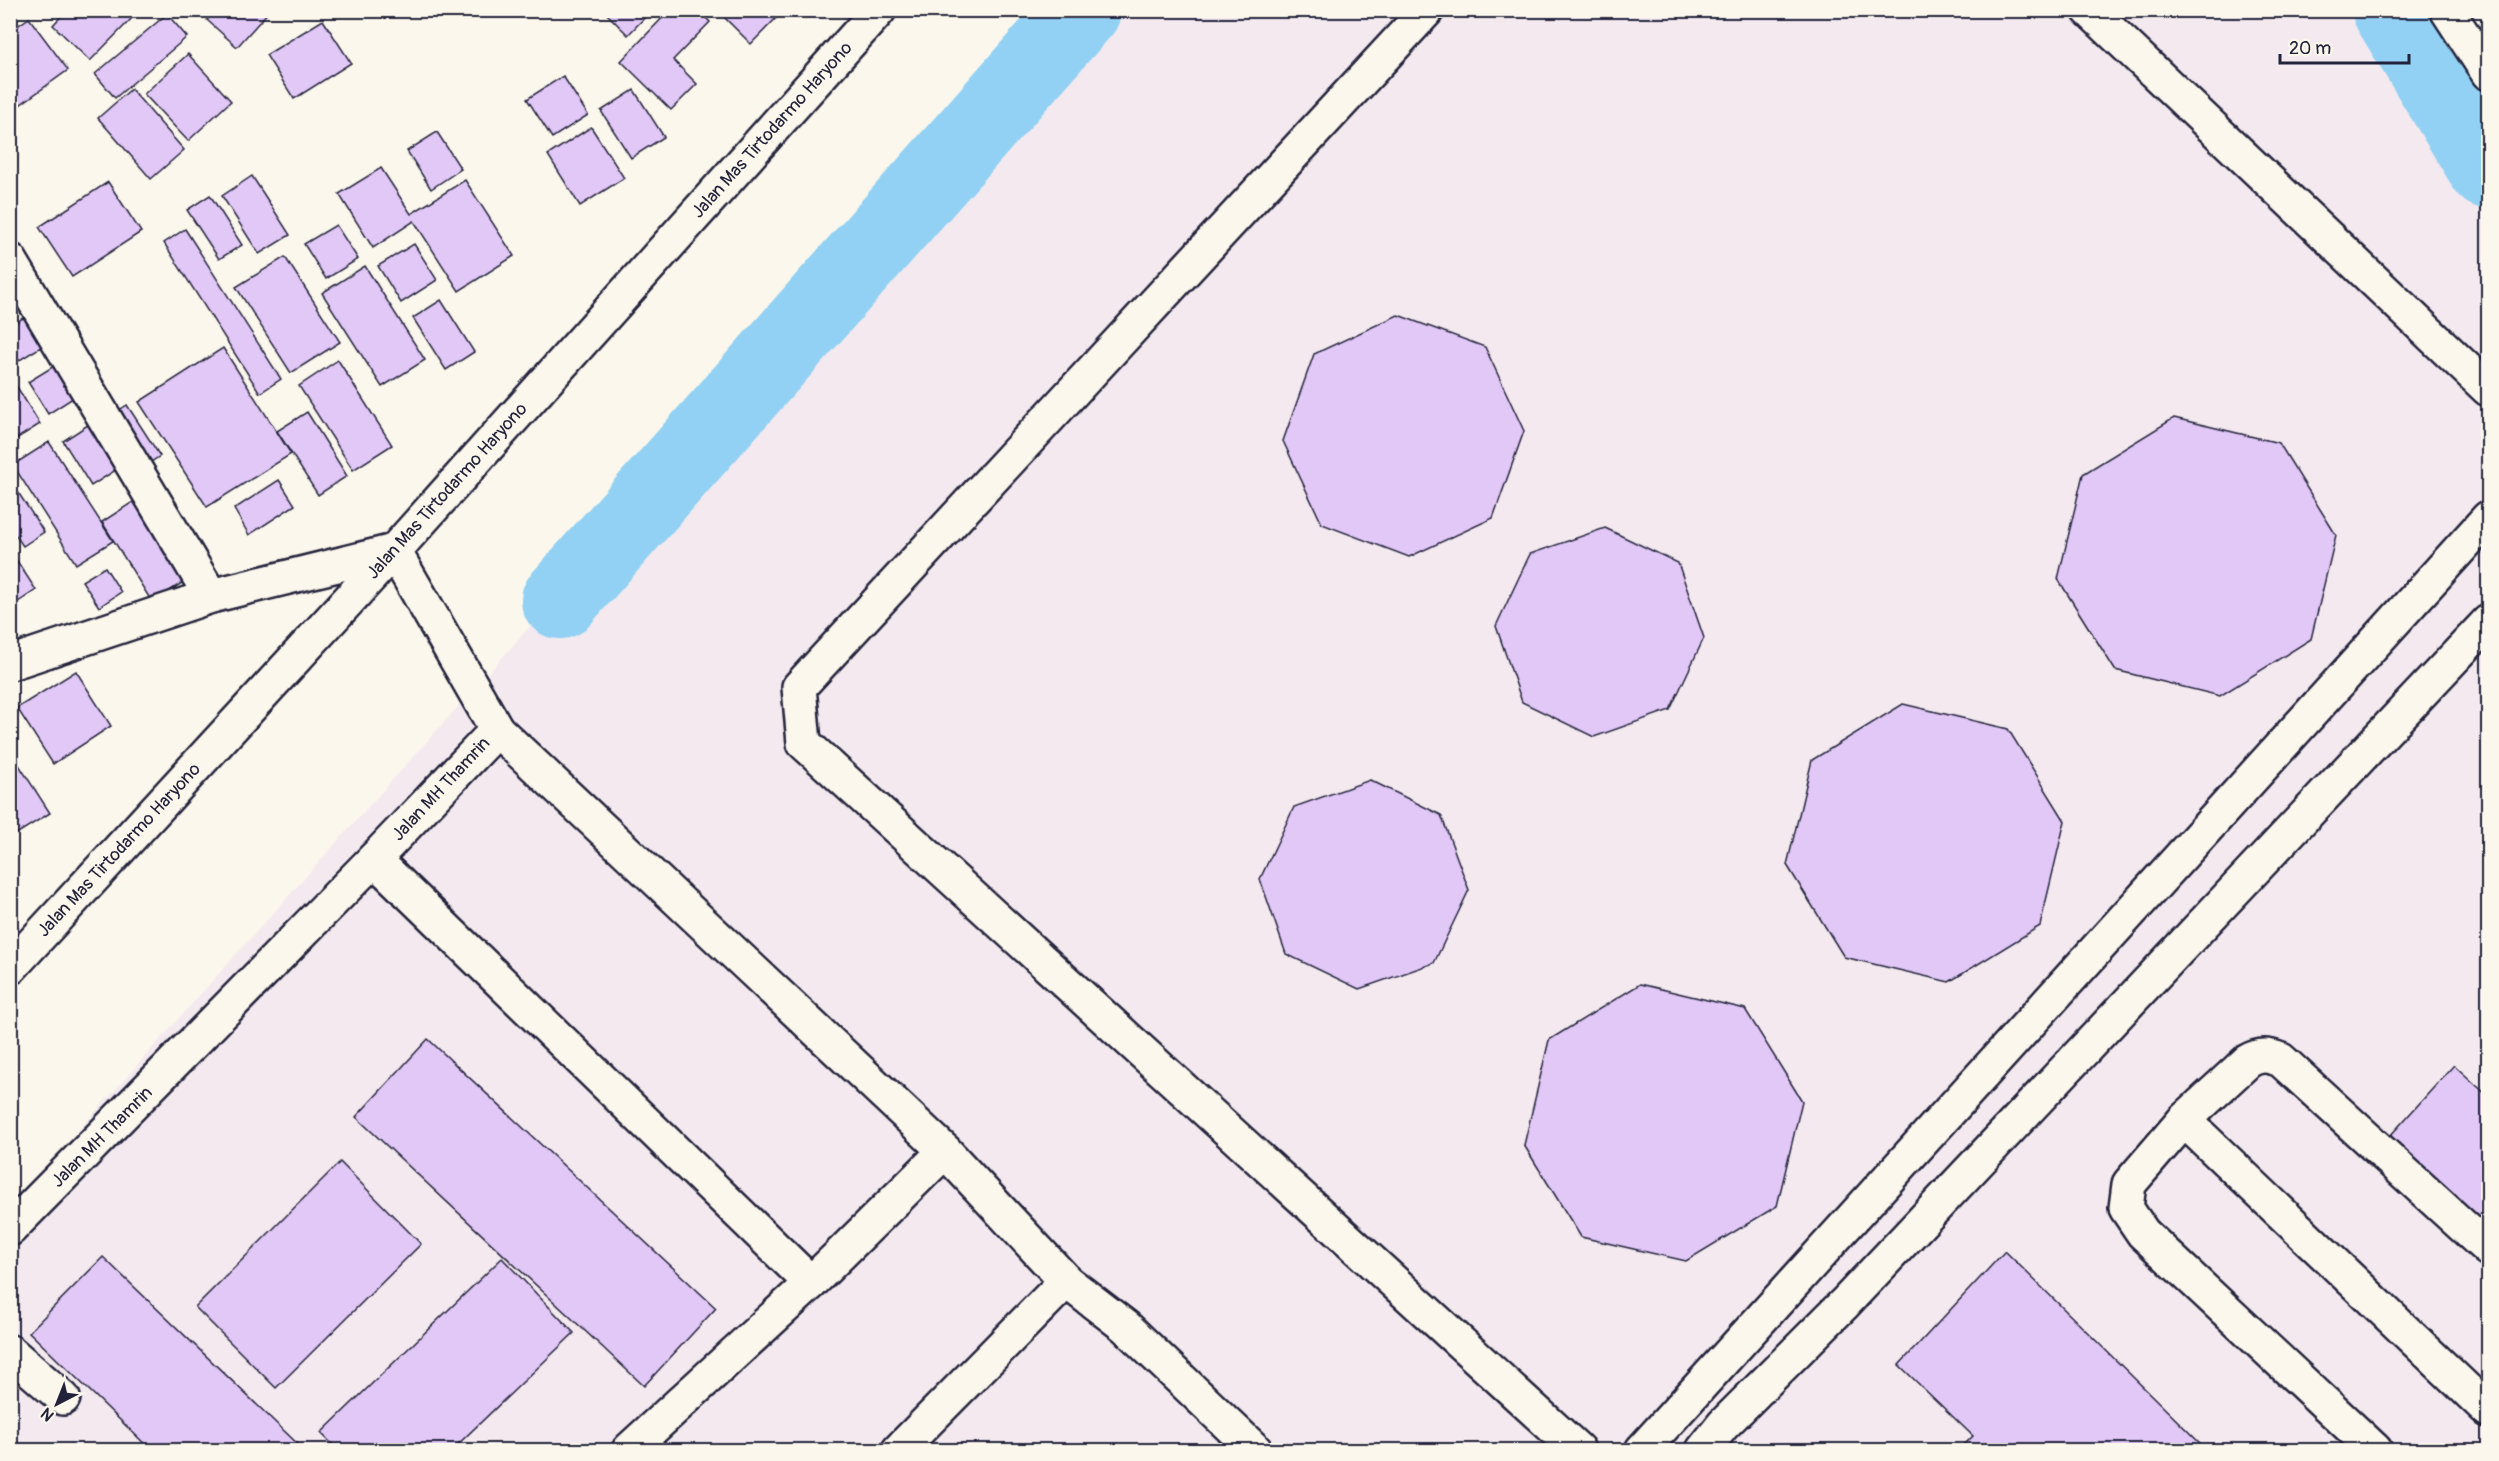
<svg xmlns="http://www.w3.org/2000/svg" width="2499" height="1461" font-family="Pangolin,sans-serif">
  <style>
    .built { fill: #f3e9ef }
    .lines { fill: none; stroke-linecap: round; stroke-linejoin: round }
    .river { stroke: #92d1f3; stroke-width: 78 }
    .building { fill: #e1c8f7; stroke: #22223b; stroke-width: 1.5 }
    .minor-casing { stroke: #22223b; stroke-width: 38 }
    .minor { stroke: #fbf7ec; stroke-width: 33 }
    .labels { text-anchor: middle; dominant-baseline: central; stroke-width: 4.5; stroke-linejoin: round; paint-order: stroke }
    .street-label { font-size: 18px; fill: #22223b; stroke: #fbf7ec }
  </style>
  <rect width="100%" height="100%" fill="#fbf7ec"/>
  <filter id="ink" filterUnits="userSpaceOnUse"><feTurbulence type="fractalNoise" baseFrequency=".0167" numOctaves="2"/><feDisplacementMap in="SourceGraphic" scale="12" xChannelSelector="R" yChannelSelector="G"/><feConvolveMatrix kernelMatrix="1 2 1 2 8 2 1 2 1" color-interpolation-filters="sRGB"/></filter>
  <g filter="url(#ink)">
    <polygon class="built" points="1081,11 2400,11 2488,171 2488,1450 11,1450 11,1206"/>
    <g class="lines">
      <g class="river">
        <polyline points="2391,10 2488,170"/>
        <polyline points="560,600 1082,10"/>
      </g>
    </g>
    <g class="building">
      <polygon points="67,10 140,10 90,61 53,25"/>
      <polygon points="215,10 270,10 237,47 207,20"/>
      <polygon points="603,10 652,10 628,35"/>
      <polygon points="670,10 698,10 710,22 673,60 697,84 671,110 621,61"/>
      <polygon points="720,10 784,10 751,44 719,12"/>
      <polygon points="167,14 187,37 115,98 95,74"/>
      <polygon points="29,18 68,70 10,112 10,31"/>
      <polygon points="323,20 351,63 294,99 266,55"/>
      <polygon points="188,54 231,101 188,141 144,94"/>
      <polygon points="563,76 588,115 552,138 527,99"/>
      <polygon points="131,89 184,150 151,179 98,118"/>
      <polygon points="634,90 664,137 631,158 601,111"/>
      <polygon points="591,127 624,178 580,206 548,155"/>
      <polygon points="437,132 461,169 431,189 407,151"/>
      <polygon points="381,168 411,214 465,180 514,256 459,291 414,221 373,248 339,194"/>
      <polygon points="252,176 290,235 259,254 222,196"/>
      <polygon points="108,182 141,232 72,277 39,227"/>
      <polygon points="210,195 242,245 219,259 187,210"/>
      <polygon points="336,225 358,259 326,279 304,244"/>
      <polygon points="185,229 281,379 260,393 164,243"/>
      <polygon points="414,244 437,280 401,303 378,266"/>
      <polygon points="285,257 340,342 291,373 236,287"/>
      <polygon points="365,266 425,360 382,387 322,293"/>
      <polygon points="441,300 474,352 446,370 413,318"/>
      <polygon points="31,313 49,342 10,366 10,326"/>
      <polygon points="1398,315 1485,347 1524,431 1493,518 1409,557 1322,524 1283,441 1314,354"/>
      <polygon points="223,348 291,454 207,507 139,402"/>
      <polygon points="67,358 87,389 48,414 28,382"/>
      <polygon points="338,360 392,445 353,470 299,386"/>
      <polygon points="17,387 40,424 13,441 10,436 10,391"/>
      <polygon points="127,405 160,456 142,468 109,417"/>
      <polygon points="307,412 347,476 318,495 277,431"/>
      <polygon points="2174,418 2279,443 2336,535 2311,639 2220,696 2115,670 2058,579 2083,474"/>
      <polygon points="94,421 122,466 91,486 63,441"/>
      <polygon points="49,442 113,541 76,564 13,465"/>
      <polygon points="279,480 295,505 249,535 234,509"/>
      <polygon points="12,483 44,532 23,546 10,527"/>
      <polygon points="145,494 196,574 152,602 102,522"/>
      <polygon points="1605,528 1678,563 1704,638 1670,710 1594,737 1522,702 1496,626 1530,554"/>
      <polygon points="15,558 36,590 12,606 10,562"/>
      <polygon points="105,567 121,592 99,607 82,581"/>
      <polygon points="76,671 111,726 53,764 17,708"/>
      <polygon points="1903,704 2008,729 2065,821 2040,926 1949,982 1844,957 1787,865 1812,760"/>
      <polygon points="10,751 50,813 10,838"/>
      <polygon points="1370,780 1441,815 1469,890 1434,963 1359,989 1286,954 1260,879 1294,807"/>
      <polygon points="10,918 20,933 10,938"/>
      <polygon points="1640,984 1745,1009 1802,1101 1777,1206 1686,1261 1581,1237 1524,1145 1549,1040"/>
      <polygon points="428,1039 716,1308 644,1386 356,1117"/>
      <polygon points="2454,1065 2488,1096 2488,1226 2390,1136"/>
      <polygon points="340,1162 421,1244 276,1388 195,1307"/>
      <polygon points="2005,1251 2207,1450 1959,1450 1973,1436 1899,1365"/>
      <polygon points="103,1257 304,1450 151,1450 29,1332"/>
      <polygon points="502,1258 574,1333 452,1450 338,1450 321,1433"/>
    </g>
    <g class="lines">
      <g class="minor-casing">
        <g id="minor">
          <polyline points="1427,10 799,687 804,743 1578,1450"/>
          <polyline points="2089,10 2488,389"/>
          <polyline points="2447,10 2488,73"/>
          <polyline points="10,260 211,596"/>
          <polyline points="10,663 211,596 394,551 497,730 374,859 10,1229"/>
          <polyline points="497,730 945,1151 811,1283"/>
          <polyline points="374,859 811,1283 629,1450"/>
          <polyline points="10,968 394,551 879,10"/>
          <polyline points="2184,1120 2488,1410"/>
          <polyline points="1066,1281 1126,1327 1255,1450"/>
          <polyline points="10,1352 63,1398"/>
          <polyline points="899,1450 1066,1281 945,1151"/>
          <polyline points="1642,1450 2488,518"/>
          <polyline points="1703,1450 1723,1425 1845,1303 2488,622"/>
          <path d="M2375,1450L2143,1233L2126,1208L2129,1184L2184,1120L2248,1061C2260,1054 2268,1055 2281,1060L2488,1249"/>
        </g>
      </g>
      <use href="#minor" class="minor"/>
    </g>
  </g>
  <g class="labels">
    <g class="street-label">
      <text transform="translate(772 130) rotate(-48)">Jalan Mas Tirtodarmo Haryono</text>
      <text transform="translate(447 491) rotate(-48)">Jalan Mas Tirtodarmo Haryono</text>
      <text transform="translate(441 789) rotate(-47)">Jalan MH Thamrin</text>
      <text transform="translate(119 850) rotate(-47)">Jalan Mas Tirtodarmo Haryono</text>
      <text transform="translate(102 1137) rotate(-45)">Jalan MH Thamrin</text>
    </g>
  </g>
  <rect width="2499" height="1461" fill="none" stroke="#fbf7ec" stroke-width="36"/>
  <rect x="18" y="18" width="2463" height="1425" fill="none" stroke="#22223b" stroke-width="2" filter="url(#ink)"/>
  <g transform="translate(57 1404) rotate(222)" stroke="#fbf7ec" stroke-width="4.5" paint-order="stroke">
  <path d="M0-4.5L10 22L0 15L-10 22Z" fill="#22223b"/>
  <text y="-9" font-size="16" font-weight="bold" text-anchor="middle" fill="#22223b">N</text>
  </g>
  <path d="M2280 54v9h129v-9" fill="none" stroke="#22223b" stroke-width="3"/>
  <text x="2289" y="54" font-size="18" fill="#22223b" stroke="#fbf7ec" stroke-width="4.5" paint-order="stroke">20 m</text>
</svg>
